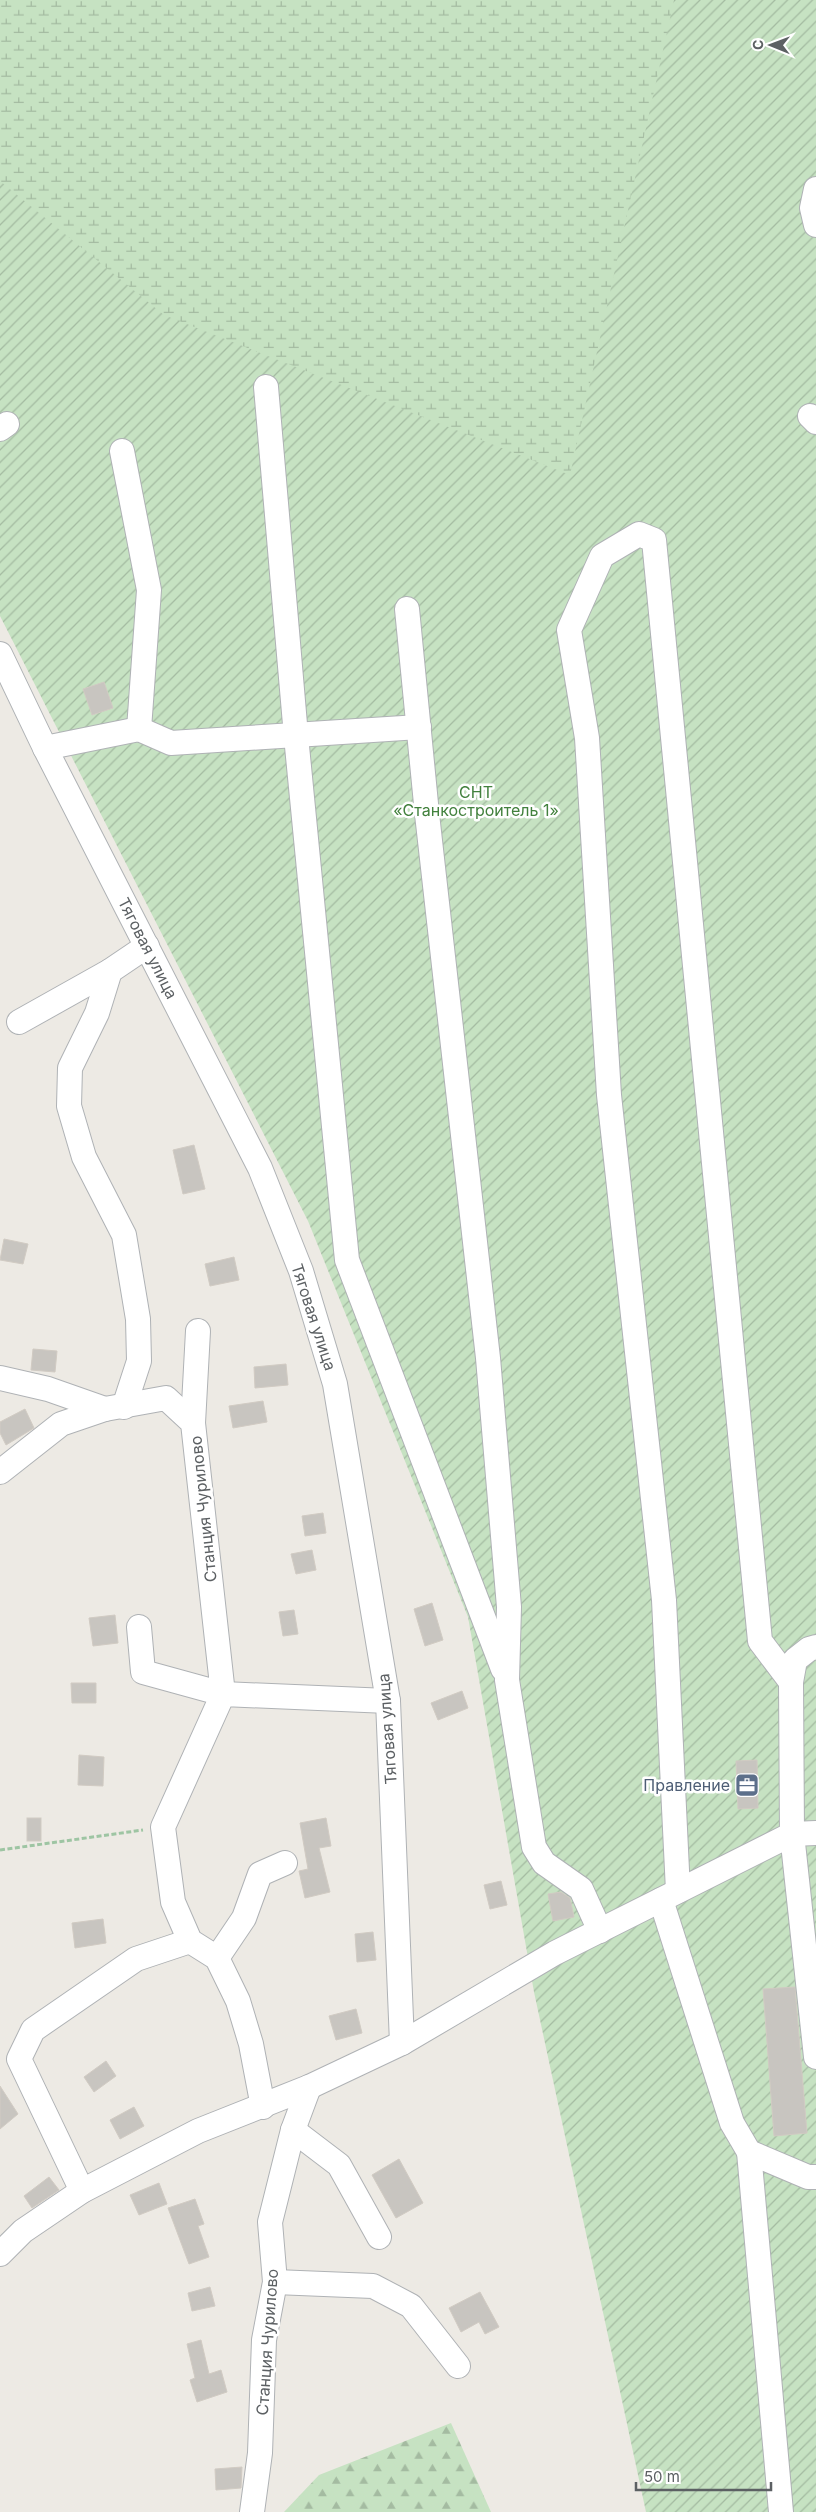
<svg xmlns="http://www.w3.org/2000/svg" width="816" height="2512" font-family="Inter,sans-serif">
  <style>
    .forest { fill: url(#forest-firs) }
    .wetland { fill: url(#wetland-marsh) }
    .garden { fill: url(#garden-furrows) }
    .building { fill: #c8c5c0; stroke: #d1cbc3 }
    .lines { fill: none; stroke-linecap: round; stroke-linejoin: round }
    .minor-casing { stroke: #afb2b5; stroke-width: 26 }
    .path { stroke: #9ec5a3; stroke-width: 3; stroke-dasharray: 5 2.5; stroke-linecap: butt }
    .minor { stroke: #fff; stroke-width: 24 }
    .labels { text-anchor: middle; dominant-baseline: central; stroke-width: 5; stroke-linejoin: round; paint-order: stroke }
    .park-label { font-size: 16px; fill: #42813d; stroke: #fff }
    .street-label { font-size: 16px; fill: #5c6063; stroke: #fff }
    .service-label { font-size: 16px; fill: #4e5e75; stroke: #fff; text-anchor: end }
  </style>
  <defs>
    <pattern id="forest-firs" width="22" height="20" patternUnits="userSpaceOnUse" patternTransform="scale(1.25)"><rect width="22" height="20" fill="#c6e2c2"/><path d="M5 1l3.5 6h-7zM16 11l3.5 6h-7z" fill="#a4bba1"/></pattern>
    <pattern id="wetland-marsh" width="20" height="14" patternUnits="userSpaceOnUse" patternTransform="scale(1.25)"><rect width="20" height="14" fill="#c6e2c2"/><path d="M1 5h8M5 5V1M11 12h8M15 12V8" fill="none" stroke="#a4bba1"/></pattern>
    <pattern id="garden-furrows" width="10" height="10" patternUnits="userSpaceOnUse" patternTransform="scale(1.25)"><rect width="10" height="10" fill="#c6e2c2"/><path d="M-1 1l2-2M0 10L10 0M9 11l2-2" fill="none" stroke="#a4bba1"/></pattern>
  </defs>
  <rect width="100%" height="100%" fill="#edeae4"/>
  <polygon class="forest" points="451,2423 491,2512 284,2512 319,2475"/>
  <polygon class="wetland" points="0,0 787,0 540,544 0,239"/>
  <polygon class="garden" points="674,0 816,0 816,2512 646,2512 534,1992 468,1617 308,1221 0,616 0,181 164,315 570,475"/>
  <g class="building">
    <polygon points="104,682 113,708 92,715 83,689"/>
    <polygon points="194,1145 205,1189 183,1194 173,1150"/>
    <polygon points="4,1239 28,1244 23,1264 0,1260"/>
    <polygon points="234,1257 239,1280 210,1286 205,1264"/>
    <polygon points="33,1349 57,1351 55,1372 31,1370"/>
    <polygon points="286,1364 288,1385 255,1388 254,1367"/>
    <polygon points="263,1401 267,1422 233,1428 229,1406"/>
    <polygon points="25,1409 34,1428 6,1445 0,1433 0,1422"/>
    <polygon points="323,1513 326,1533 305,1536 302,1516"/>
    <polygon points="312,1550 316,1570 296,1574 291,1554"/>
    <polygon points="432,1603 443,1640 425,1646 414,1609"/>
    <polygon points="294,1610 298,1634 283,1636 279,1612"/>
    <polygon points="115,1615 118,1643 93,1646 89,1618"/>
    <polygon points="71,1683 96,1683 96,1703 72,1703"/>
    <polygon points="462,1691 468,1708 438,1720 431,1703"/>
    <polygon points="79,1755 104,1757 103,1786 78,1785"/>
    <polygon points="757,1760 758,1808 738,1809 736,1761"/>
    <rect x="27" y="1818" width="14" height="23"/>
    <polygon points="326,1818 331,1846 319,1848 330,1892 305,1898 299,1871 308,1869 300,1823"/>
    <polygon points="501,1881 507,1905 490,1909 484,1885"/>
    <polygon points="561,1892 570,1898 574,1917 553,1921 548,1894"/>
    <polygon points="103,1919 106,1943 75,1948 72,1923"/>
    <polygon points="373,1932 376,1960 357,1962 355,1934"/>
    <polygon points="795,1987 807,2133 774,2136 763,1989"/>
    <polygon points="356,2009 362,2033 336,2040 329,2016"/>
    <polygon points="106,2061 116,2076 94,2092 84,2077"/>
    <polygon points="0,2086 18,2114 0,2129"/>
    <polygon points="134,2107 144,2126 120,2139 110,2120"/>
    <polygon points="399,2159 423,2203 396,2218 372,2175"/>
    <polygon points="49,2177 59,2190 32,2208 24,2196"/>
    <polygon points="159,2183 167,2204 139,2215 130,2195"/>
    <polygon points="195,2199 204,2224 198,2226 209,2257 189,2264 168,2208"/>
    <polygon points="210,2287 215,2306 192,2311 188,2293"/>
    <polygon points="480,2292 499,2327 485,2334 479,2322 461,2332 449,2308"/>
    <polygon points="201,2340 209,2374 221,2370 227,2392 197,2402 190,2380 195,2378 187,2344"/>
    <polygon points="242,2467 241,2488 216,2490 215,2469"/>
  </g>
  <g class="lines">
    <g class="minor-casing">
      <g id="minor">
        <polyline points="816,189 812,208 816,225"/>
        <polyline points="266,387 296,736 347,1260 503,1669"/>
        <polyline points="810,416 816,422"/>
        <polyline points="0,429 7,424"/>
        <polyline points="122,451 149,590 139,729"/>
        <polyline points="407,609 427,814 488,1358 509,1607 507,1680 534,1847 544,1863 581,1889 600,1931"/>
        <polyline points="0,654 45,748 260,1168 301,1271 335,1384 388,1701 402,2043"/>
        <polyline points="45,748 139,729 171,743 419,727"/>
        <polyline points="19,1022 110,971"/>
        <polyline points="0,1378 48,1389 105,1409"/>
        <polyline points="124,1407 139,1361 138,1319 124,1235 84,1157 69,1106 70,1068 97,1013 110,971 147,946"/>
        <polyline points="193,1423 198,1331"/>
        <polyline points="0,1472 61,1424 105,1409 166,1398 193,1423 223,1694 143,1672 139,1627"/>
        <polyline points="816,1833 792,1834 816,2057"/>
        <polyline points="678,1891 664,1600 609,1095 587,738 569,630 602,556 639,534 654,540 760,1641 791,1682"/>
        <polyline points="661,1900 732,2123 749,2152 808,2177 816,2177"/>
        <polyline points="217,1958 244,1918 260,1874 285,1863"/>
        <polyline points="263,2107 251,2044 238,2001 217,1958 190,1941 173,1902 163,1827 223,1694 388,1701"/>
        <polyline points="293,2130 339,2165 379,2237"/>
        <polyline points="749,2152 781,2512"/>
        <polyline points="82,2191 19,2059 33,2030 136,1959 190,1941"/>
        <polyline points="0,2254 23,2231 82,2191 198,2131 309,2087 402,2043 555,1953 792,1834 791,1682 795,1660 809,1649 816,1647"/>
        <polyline points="275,2282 373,2286 411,2306 458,2366"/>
        <polyline points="252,2512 260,2453 264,2340 275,2282 270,2222 293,2130 309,2087"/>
      </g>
    </g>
    <polyline class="path" points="0,1850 143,1830"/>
    <use href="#minor" class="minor"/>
  </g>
  <defs>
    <g id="office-square" transform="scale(1.25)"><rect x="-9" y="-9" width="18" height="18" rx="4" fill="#5c6f8a" stroke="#fff"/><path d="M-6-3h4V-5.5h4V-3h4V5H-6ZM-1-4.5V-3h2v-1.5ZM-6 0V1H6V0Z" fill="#fff"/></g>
  </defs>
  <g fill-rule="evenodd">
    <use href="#office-square" x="747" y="1785"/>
  </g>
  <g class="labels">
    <g class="park-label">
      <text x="476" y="792">СНТ<tspan x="476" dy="18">«Станкостроитель 1»</tspan></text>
    </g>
    <g class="street-label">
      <text transform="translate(148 948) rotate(63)">Тяговая улица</text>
      <text transform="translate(314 1317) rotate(72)">Тяговая улица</text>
      <text transform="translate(203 1509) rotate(-96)">Станция Чурилово</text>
      <text transform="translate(387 1729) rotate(-94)">Тяговая улица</text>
      <text transform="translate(267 2342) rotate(-86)">Станция Чурилово</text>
    </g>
    <g class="service-label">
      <text x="730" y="1785">Правление</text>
    </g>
  </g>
  <g transform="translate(771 45) rotate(271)" stroke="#ffffff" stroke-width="4" paint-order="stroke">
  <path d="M0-4L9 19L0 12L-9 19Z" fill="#5c6063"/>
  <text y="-8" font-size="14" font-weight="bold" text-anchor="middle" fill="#5c6063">С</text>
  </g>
  <path d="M636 2482v8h135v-8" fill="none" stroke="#5c6063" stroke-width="2.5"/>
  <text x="644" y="2482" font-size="15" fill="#5c6063" stroke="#ffffff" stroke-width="4" paint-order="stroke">50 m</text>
</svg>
